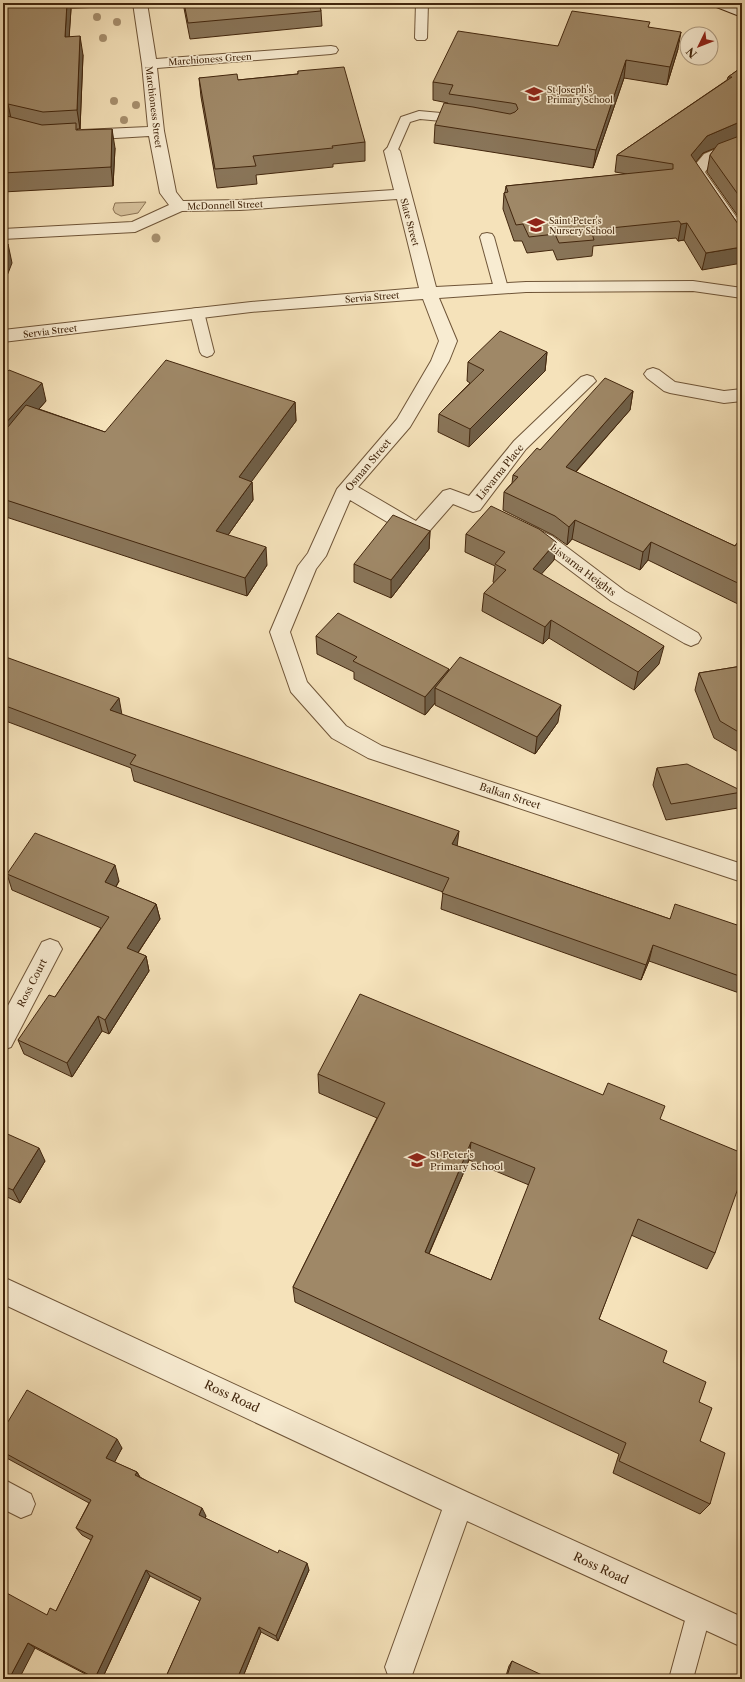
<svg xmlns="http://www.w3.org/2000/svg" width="745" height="1682" font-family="'Libre Caslon Text',serif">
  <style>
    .green { fill: #d7c29d; stroke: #8c7455 }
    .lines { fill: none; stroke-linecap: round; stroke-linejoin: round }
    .lane-casing { stroke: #6f5538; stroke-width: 2 }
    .street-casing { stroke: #6f5538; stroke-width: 2 }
    .secondary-casing { stroke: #42260d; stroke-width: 2 }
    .lane { fill: #f8ecd2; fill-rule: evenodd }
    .street { fill: #f8ecd2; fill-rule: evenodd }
    .secondary { fill: #f8ecd2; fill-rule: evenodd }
    .tree { fill: #a7906f }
    .wall { fill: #897559; stroke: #42260d; fill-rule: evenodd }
    .shaded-wall { fill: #6f5f48; stroke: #42260d }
    .building { fill: #9f8867; stroke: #42260d; fill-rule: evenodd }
    .labels { text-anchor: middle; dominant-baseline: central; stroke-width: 3; stroke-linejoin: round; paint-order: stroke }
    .far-street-label { font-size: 9px; fill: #42260d; stroke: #f8ecd2 }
    .far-poi-label { font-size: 9px; fill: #42260d; stroke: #f8ecd2; text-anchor: start }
    .street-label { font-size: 10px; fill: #42260d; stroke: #f8ecd2 }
    .poi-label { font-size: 10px; fill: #42260d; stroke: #f8ecd2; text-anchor: start }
    .near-street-label { font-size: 12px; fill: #42260d; stroke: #f8ecd2 }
  </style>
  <rect width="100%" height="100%" fill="#f5e2ba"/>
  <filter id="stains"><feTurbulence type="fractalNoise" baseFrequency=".005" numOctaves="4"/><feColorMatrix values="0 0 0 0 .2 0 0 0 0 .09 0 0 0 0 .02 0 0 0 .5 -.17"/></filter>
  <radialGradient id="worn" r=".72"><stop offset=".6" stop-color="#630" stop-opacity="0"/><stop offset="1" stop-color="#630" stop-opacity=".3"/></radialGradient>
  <polygon class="green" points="146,202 138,213 121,216 115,213 113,209 115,203"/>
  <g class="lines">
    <g class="lane-casing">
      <g id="lane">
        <polygon points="416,3 428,3 427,38 425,40 417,40 415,38"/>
        <polygon points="419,111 463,115 467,116 469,119 467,122 463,123 420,119 410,122 396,154 388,154 386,151 401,117"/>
        <polygon points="487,233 492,234 494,237 508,288 506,291 501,292 496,291 494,288 480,237 482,234"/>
        <polygon points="197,308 202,309 204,312 214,352 212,355 207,357 202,355 200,352 190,312 192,309"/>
        <polygon points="699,1601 708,1604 711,1613 693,1679 669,1679 687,1613 690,1604"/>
      </g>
    </g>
    <g class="street-casing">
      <g id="street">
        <polygon points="3,3 97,3 95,6 90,7 3,11"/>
        <polygon points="133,3 147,3 156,59 331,46 336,47 338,50 336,53 331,54 157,68 164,131 176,192 183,201 240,200 394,190 384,151 387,148 392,146 397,148 400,151 436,287 526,282 693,281 742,288 742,298 693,291 526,292 439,298 457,341 449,361 410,427 358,487 416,521 443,491 450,489 469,496 514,441 581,377 587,375 593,377 596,381 526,449 480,510 473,512 453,504 425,536 418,538 411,536 350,500 326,556 316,569 290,632 307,682 346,726 382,746 742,864 742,882 368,758 332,738 291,692 270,632 298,566 308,553 337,489 397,419 431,361 439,341 423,299 251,312 3,342 3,330 251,302 419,288 397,199 240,210 182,211 135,232 3,239 3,229 132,222 169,205 160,193 149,136 82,140 77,138 74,135 77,132 82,130 148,127 142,64"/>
        <polygon points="742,138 742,149 714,160 705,172 742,225 742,242 736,240 689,172 704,154"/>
        <polygon points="653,368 659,370 675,382 724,391 742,389 742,401 724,403 670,393 664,391 647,378 644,374 647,370"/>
        <polygon points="530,526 552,536 625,591 698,633 701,638 698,643 691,646 684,643 611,601 538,546 523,538 520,533 523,528"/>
        <polygon points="50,939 58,942 62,949 11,1047 3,1050 3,1015 42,942"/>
        <polygon points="3,1277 469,1493 742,1617 742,1647 467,1521 411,1678 407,1679 389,1678 385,1667 442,1510 3,1304"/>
        <polygon points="3,1479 31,1494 35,1504 31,1514 21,1518 3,1509"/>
      </g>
    </g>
    <g class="secondary-casing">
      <polygon id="secondary" points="712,3 731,3 742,8 742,17 714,6"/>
    </g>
    <use href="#lane" class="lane"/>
    <use href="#street" class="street"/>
    <use href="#secondary" class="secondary"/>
  </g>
  <g class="tree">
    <circle cx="97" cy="17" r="4"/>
    <circle cx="117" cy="22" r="4"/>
    <circle cx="103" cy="38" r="4"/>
    <circle cx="114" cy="101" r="4"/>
    <circle cx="136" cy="105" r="4"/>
    <circle cx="124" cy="120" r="4"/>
    <circle cx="156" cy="238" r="4.5"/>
  </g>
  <g class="wall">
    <polygon points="3,3 71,9 69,36 83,55 80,129 77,129 78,130 115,148 113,186 3,192"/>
    <polygon points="183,3 319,3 321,11 322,26 190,39"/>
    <polygon points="649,27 678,49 667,85 624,78 593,168 434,143 435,125 448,103 433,100 433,82 558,46"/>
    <polygon points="742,67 742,222 707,172 710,155 716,147 703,153 695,162 738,224 702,270 684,240 678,241 676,238 593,246 592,256 557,260 553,250 527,253 522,241 514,241 503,209 504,193 505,192 506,186 627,174 615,172 617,155 727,80 728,77"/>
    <polygon points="298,71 365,142 365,161 333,164 333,167 256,175 257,184 217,188 201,97 199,78 238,80 298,74"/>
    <polygon points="547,352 545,371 469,447 438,432 439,414 470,383 467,381 468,362"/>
    <polygon points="3,376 46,401 39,409 105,432 295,402 296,421 251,481 252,482 253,500 228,535 267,565 247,596 3,516"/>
    <polygon points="633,391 630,410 576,472 735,546 742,536 742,606 648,560 640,570 572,539 567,545 553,535 503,510 504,492 512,483 513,475 540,450"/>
    <polygon points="430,531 429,549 391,598 354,582 354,564"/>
    <polygon points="466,534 556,542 554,560 541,574 659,664 634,690 549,638 543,644 482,611 484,593 494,583 493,582 495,566 465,552"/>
    <polygon points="316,636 449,670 558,722 535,754 435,705 435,703 425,715 354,679 354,672 317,654"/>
    <polygon points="3,656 122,715 457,846 670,919 740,926 742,925 742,994 649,961 641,980 441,909 443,892 134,781 131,768 3,720"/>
    <polygon points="742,666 742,754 714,738 695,690 699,673"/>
    <polygon points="657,768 742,791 742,796 738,808 666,820 653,785"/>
    <polygon points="7,874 119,881 116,887 156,904 160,919 138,953 146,956 149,971 109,1034 102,1031 72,1077 24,1054 18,1040 55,997 101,928 12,890"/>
    <path d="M318,1074L660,1119L715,1253L707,1269L631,1235L599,1319L663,1362L699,1402L700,1441L710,1504L700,1514L613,1473L619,1454L295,1302L293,1287L377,1118L319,1093ZM469,1160L529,1185L491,1280L429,1254Z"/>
    <polygon points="3,1127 6,1134 45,1161 20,1203 3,1195"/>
    <polygon points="3,1430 122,1448 114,1462 137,1472 140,1477 206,1516 205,1518 309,1570 278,1641 261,1632 242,1679 165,1679 200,1601 150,1576 102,1679 95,1679 35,1648 3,1679 47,1615 56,1611 91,1540 82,1535 76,1528 89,1503 3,1456"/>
    <polygon points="512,1661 541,1679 505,1679 509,1666"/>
  </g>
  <g class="shaded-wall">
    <polygon points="67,3 70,3 71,9 68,55 65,37"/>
    <polygon points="681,32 678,49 667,85 670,67"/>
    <polygon points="80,36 83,55 80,129 77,110"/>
    <polygon points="626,60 624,78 593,168 596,150"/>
    <polygon points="8,104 12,123 3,128 3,106"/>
    <polygon points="742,121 742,137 703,153 688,172 691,155 707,136"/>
    <polygon points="112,129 115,148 113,186 111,167"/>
    <polygon points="687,223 684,240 678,241 681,224"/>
    <polygon points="8,244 12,263 3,286 3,256"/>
    <polygon points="742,247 742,263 702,270 706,253"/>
    <polygon points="547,352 545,371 469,447 470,429"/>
    <polygon points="42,383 46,401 7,445 3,429 3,426"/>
    <polygon points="633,391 630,410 563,486 566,467"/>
    <polygon points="295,402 296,421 241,496 239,477"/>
    <polygon points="252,482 253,500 218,549 216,531"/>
    <polygon points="575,520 572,539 567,545 569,527"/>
    <polygon points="430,531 429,549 391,598 391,580"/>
    <polygon points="556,542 554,560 530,587 533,569"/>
    <polygon points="651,542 648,560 640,570 643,552"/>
    <polygon points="266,547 267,565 247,596 245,578"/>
    <polygon points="551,620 549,638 543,644 545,627"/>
    <polygon points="664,646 659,664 634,690 638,672"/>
    <polygon points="449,669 448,686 435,688 435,703 425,715 425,697"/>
    <polygon points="119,698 122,715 110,710"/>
    <polygon points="561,705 558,722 535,754 537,737"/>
    <polygon points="459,831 457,847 452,844"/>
    <polygon points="115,865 119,881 109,898 105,882"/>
    <polygon points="156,904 160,919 131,963 127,948"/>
    <polygon points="653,945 649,961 641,980 646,965"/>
    <polygon points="146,956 149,971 109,1034 105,1020"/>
    <polygon points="98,1016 102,1031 72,1077 67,1063"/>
    <polygon points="3,1127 6,1134 3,1139"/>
    <polygon points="471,1142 469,1160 423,1267 425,1252"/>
    <polygon points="39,1148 45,1161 20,1203 13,1190"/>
    <polygon points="117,1439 122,1448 112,1467 106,1458"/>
    <polygon points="137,1472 141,1480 135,1475"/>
    <polygon points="202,1508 206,1516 203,1522 199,1515"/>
    <polygon points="307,1563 309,1570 278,1641 276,1636"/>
    <polygon points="146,1570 150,1576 102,1679 96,1679 95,1678"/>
    <polygon points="259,1627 261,1632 242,1679 237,1679"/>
    <polygon points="28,1643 35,1648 19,1679 9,1679"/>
  </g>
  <g class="building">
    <polygon points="3,3 67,3 65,37 80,36 77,110 43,112 8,104 3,106"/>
    <polygon points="184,3 319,3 321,11 188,23"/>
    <polygon points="572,11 650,22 648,27 681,32 670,67 626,60 596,150 435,125 444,103 473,107 510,114 515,112 518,109 516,104 511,103 449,94 453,85 433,82 458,31 558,46"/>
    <polygon points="344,67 365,142 332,146 333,148 253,156 256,166 215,169 199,78 237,74 238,80 298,74 298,71"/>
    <polygon points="742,67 742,121 707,136 691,155 738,224 742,225 742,247 706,253 687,223 681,224 679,221 591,230 594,240 559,243 555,234 529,237 523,224 516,225 504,193 508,192 506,186 673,169 673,164 617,155 732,77 728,77"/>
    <polygon points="3,115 42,125 76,123 76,130 112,129 111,167 3,173"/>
    <polygon points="742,135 742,200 710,155 718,144"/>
    <polygon points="3,244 8,244 3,256"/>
    <polygon points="500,331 547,352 470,429 439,414 484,370 468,362"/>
    <polygon points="166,360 295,402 239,477 252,482 216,531 266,547 245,578 3,499 3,433 26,405 105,432"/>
    <polygon points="9,370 42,383 3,426 3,376"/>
    <polygon points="605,378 633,391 566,467 735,546 742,536 742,585 651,542 643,552 575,520 569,527 555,516 504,492 518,477 513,475 537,448 540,450"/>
    <polygon points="491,506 539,529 556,542 533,569 664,646 638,672 551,620 545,627 484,593 506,570 495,564 505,552 466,534"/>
    <polygon points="393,515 430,531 391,580 354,564"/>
    <polygon points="338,613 449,669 425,697 353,661 357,657 316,636"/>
    <polygon points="3,656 119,698 110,710 459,831 452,844 670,919 675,904 740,926 741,924 742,925 742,977 653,945 646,965 442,893 449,878 130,764 136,755 3,705"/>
    <polygon points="460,657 561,705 537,737 435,688"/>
    <polygon points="742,666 742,734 720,721 699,673"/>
    <polygon points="687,764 742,791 742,792 671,804 657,768"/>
    <polygon points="35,833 115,865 105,882 156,904 127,948 146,956 105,1020 98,1016 67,1063 18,1040 49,995 55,997 109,917 7,874"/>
    <path d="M360,994L603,1095L608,1083L665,1106L660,1119L742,1153V1177L715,1253L638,1219L599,1319L667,1351L663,1362L706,1382L699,1402L712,1408L700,1441L725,1453L710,1504L619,1461L626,1443L293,1287L385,1103L318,1074ZM471,1142L535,1168L491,1280L425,1252Z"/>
    <polygon points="3,1132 39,1148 13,1190 3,1186"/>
    <polygon points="27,1390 117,1439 106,1458 137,1472 135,1475 202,1508 199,1515 278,1553 279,1550 307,1563 276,1636 259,1627 237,1679 165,1679 201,1598 146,1570 95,1678 28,1643 9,1679 3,1679 3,1591 47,1615 50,1608 56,1611 93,1536 76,1528 91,1500 3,1452 3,1430"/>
    <polygon points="512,1661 542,1675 541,1679 506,1679"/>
  </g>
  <defs>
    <g id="school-bare" transform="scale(1.38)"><path d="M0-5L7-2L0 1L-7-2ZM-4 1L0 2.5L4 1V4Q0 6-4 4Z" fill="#8f2418" stroke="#f8ecd2" stroke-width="2.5" paint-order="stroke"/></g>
  </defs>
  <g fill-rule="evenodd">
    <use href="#school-bare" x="534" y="94"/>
    <use href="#school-bare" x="536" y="225"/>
    <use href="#school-bare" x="417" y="1160"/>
  </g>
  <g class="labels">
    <g class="far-street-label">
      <text transform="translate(210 59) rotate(-4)">Marchioness Green</text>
      <text transform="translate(154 107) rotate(83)">Marchioness Street</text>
      <text transform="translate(225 205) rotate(-2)">McDonnell Street</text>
      <text transform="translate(410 222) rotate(75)">Slate Street</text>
      <text transform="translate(372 297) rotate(-5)">Servia Street</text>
      <text transform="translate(50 331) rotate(-7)">Servia Street</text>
    </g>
    <g class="far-poi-label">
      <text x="547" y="89">St Joseph's<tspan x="547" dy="10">Primary School</tspan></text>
      <text x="549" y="220">Saint Peter's<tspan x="549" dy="10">Nursery School</tspan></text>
    </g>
    <g class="street-label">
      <text transform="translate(368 465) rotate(-50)">Osman Street</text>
      <text transform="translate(500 472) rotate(-51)">Lisvarna Place</text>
      <text transform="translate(583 570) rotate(37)">Lisvarna Heights</text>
      <text transform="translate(510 796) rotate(18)">Balkan Street</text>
      <text transform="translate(32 983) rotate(-63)">Ross Court</text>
    </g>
    <g class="poi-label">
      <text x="430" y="1154">St Peter's<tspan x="430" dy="12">Primary School</tspan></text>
    </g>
    <g class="near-street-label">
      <text transform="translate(232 1396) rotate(25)">Ross Road</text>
      <text transform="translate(601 1568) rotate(25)">Ross Road</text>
    </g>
  </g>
  <rect width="745" height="1682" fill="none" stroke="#f5e2ba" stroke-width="16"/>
  <rect x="4" y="4" width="737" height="1674" fill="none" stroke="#42260d" stroke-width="2"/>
  <rect x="8" y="8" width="729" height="1666" fill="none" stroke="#42260d"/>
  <g transform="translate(699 46) rotate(227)"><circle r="19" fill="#f8ecd2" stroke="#af9d83"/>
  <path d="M0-3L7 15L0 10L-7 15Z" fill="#8f2418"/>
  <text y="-6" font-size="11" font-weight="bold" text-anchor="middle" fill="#42260d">N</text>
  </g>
  <rect width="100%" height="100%" filter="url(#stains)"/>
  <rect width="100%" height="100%" fill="url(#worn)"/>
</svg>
